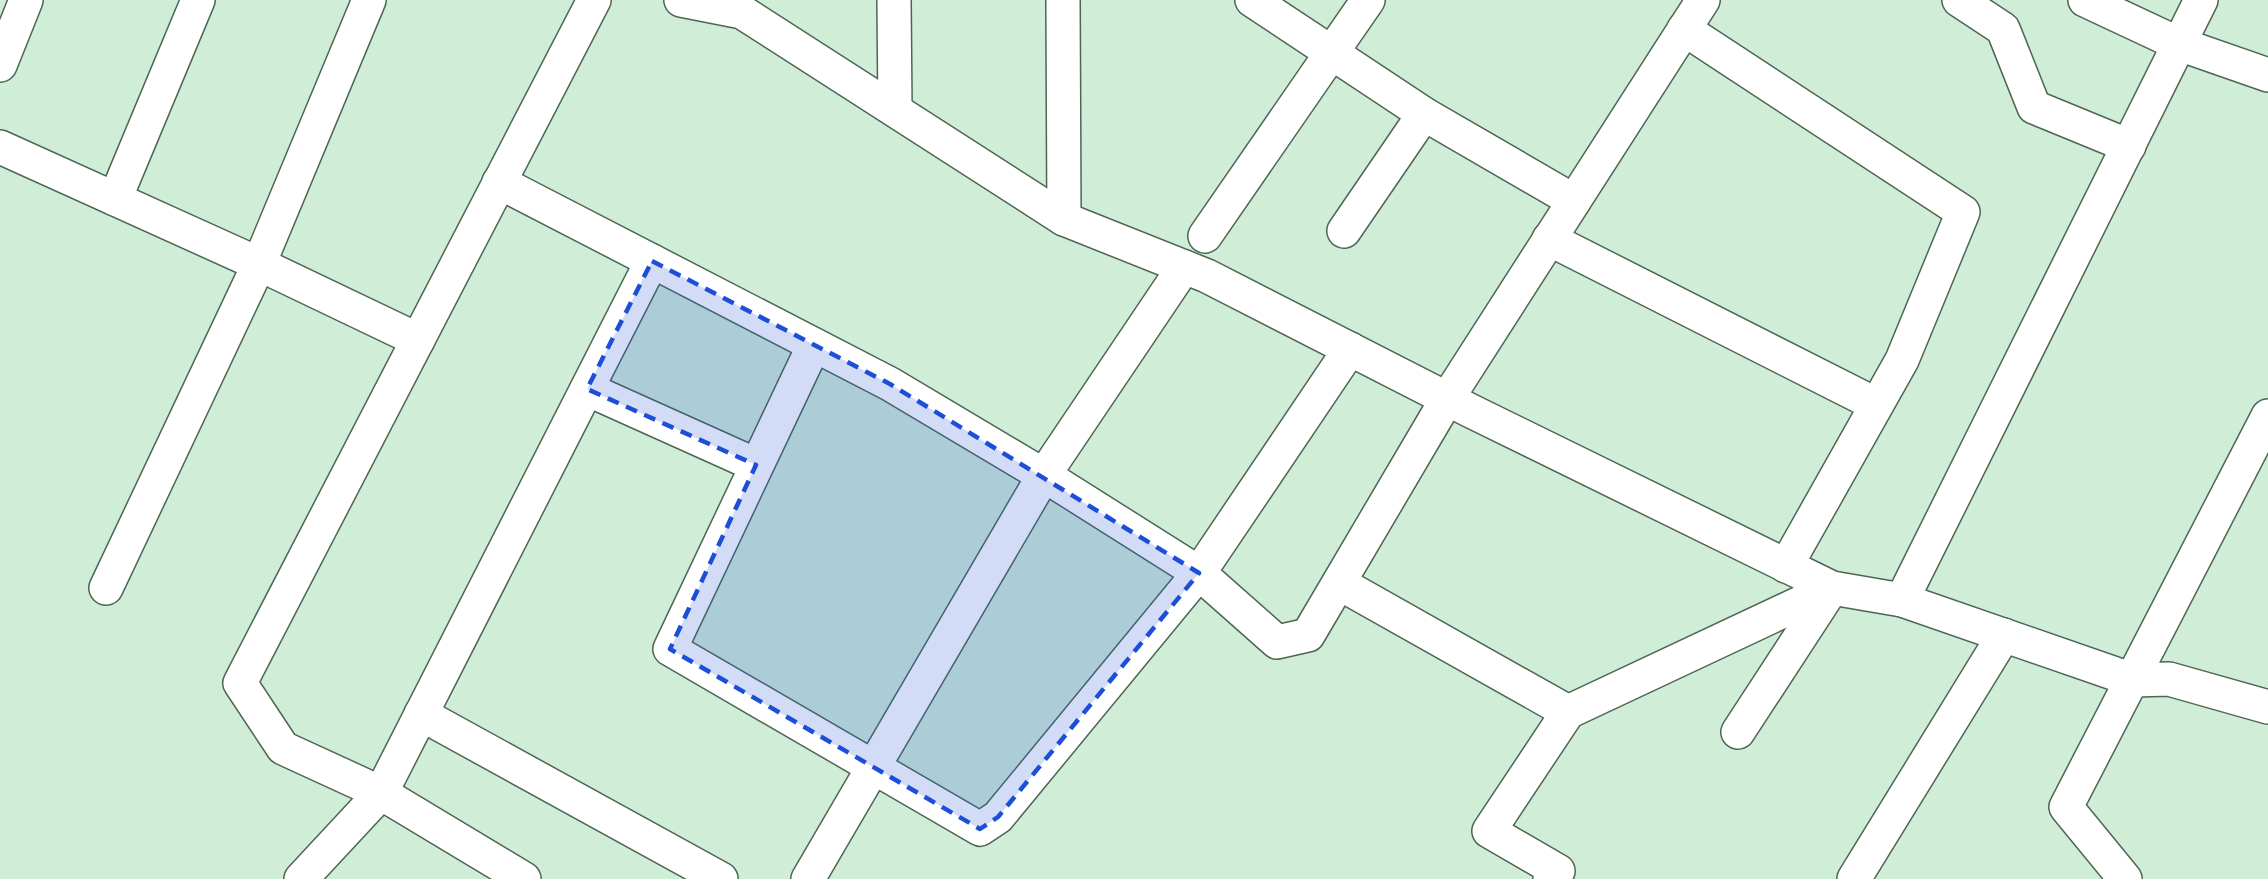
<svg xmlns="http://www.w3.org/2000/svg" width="2268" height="879" font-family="'Varela Round',sans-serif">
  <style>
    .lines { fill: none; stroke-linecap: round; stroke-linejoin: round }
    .street-casing { stroke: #4d6654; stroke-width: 36 }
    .street { stroke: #fff; stroke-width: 33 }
    .marked { fill: #1d4ed8; fill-opacity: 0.2; stroke: #1d4ed8; stroke-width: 4.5; stroke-dasharray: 12 8; stroke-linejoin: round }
  </style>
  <rect width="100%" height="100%" fill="#d0edd8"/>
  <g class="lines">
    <g class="street-casing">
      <g id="street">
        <polyline points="681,0 742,12 1064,219 1207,276 1471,411 1832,588 1902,600 2133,680 2169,679 2268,707"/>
        <polyline points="894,0 895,110"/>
        <polyline points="1063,0 1064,219"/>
        <polyline points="1252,0 1424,114 1574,201"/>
        <polyline points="1959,0 2003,29 2034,107 2129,146"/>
        <polyline points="2085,0 2179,44 2268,75"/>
        <polyline points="1684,29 1963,212 1902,360 1786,566"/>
        <polyline points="0,65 26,0"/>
        <polyline points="0,147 259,264 418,340"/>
        <polyline points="499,182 890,384 1058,484 1199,573 1277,642 1308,635 1447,399 1703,0"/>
        <polyline points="115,199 198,0"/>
        <polyline points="1344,231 1424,114"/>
        <polyline points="1205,236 1368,0"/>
        <polyline points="1549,239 1875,404"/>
        <polyline points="814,345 670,649 980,829 998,817 1199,573 1350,349"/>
        <polyline points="587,389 756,465"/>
        <polyline points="1339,583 1568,712 1832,588"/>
        <polyline points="106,588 259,264 369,0"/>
        <polyline points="1902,600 2201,0"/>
        <polyline points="421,714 721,879"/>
        <polyline points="1738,732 1832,588"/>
        <polyline points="301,879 381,793 652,261"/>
        <polyline points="524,879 381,793 283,748 240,683 594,0"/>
        <polyline points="808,879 1044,475 1184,267"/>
        <polyline points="1550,879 1558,871 1489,831 1568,712"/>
        <polyline points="1854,879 2004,635"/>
        <polyline points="2125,879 2066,807 2268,416"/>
      </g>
    </g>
    <use href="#street" class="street"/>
  </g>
  <path class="marked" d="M652,261L890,384L1199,573L998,817L980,829L670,649L756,465L587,389Z"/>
</svg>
